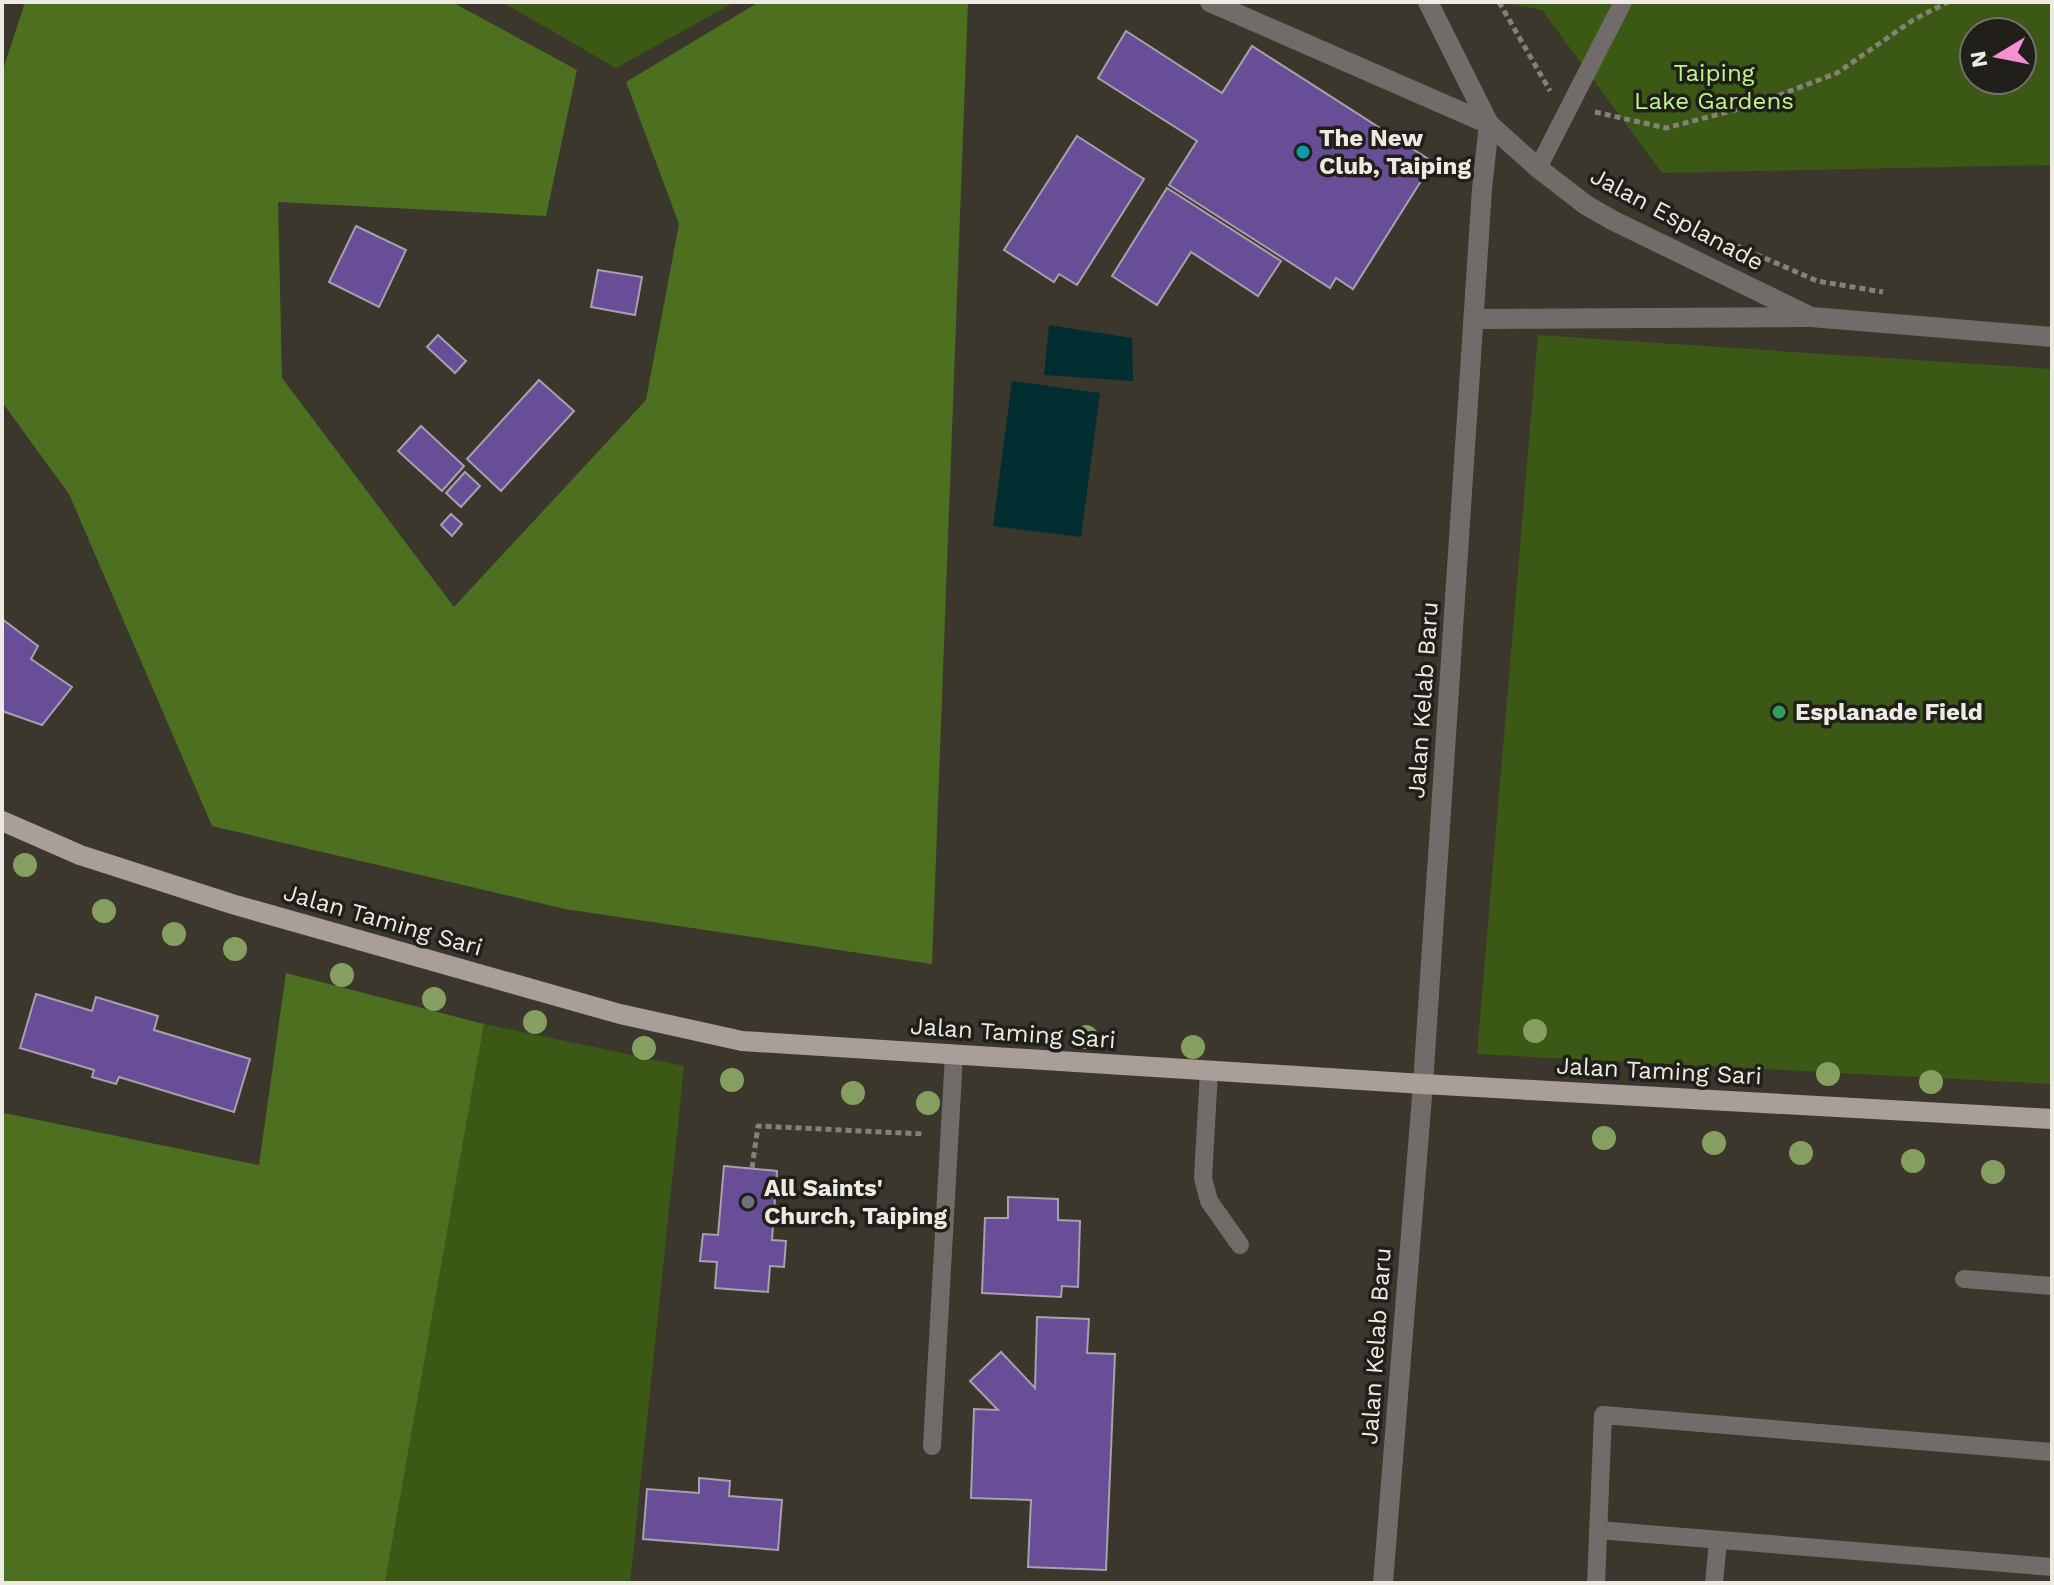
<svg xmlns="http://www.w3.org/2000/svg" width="2054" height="1585" font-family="'Work Sans',sans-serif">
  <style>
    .green { fill: #3b5915; fill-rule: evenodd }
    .forest { fill: #4c7020 }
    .water { fill: #002e31 }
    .building { fill: #674e97; stroke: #a5a1ae; stroke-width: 2 }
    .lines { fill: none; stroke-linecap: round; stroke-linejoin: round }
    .path { stroke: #858078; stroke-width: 5; stroke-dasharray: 6 4; stroke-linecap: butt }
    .lane { stroke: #716c69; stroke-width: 18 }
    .street { stroke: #716c69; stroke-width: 20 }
    .primary { stroke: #aa9e98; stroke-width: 20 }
    .tree { fill: #859f60 }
    .culture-dot { fill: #0f9aa8; stroke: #211f1a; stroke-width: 3 }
    .leisure-dot { fill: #2e9e5b; stroke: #211f1a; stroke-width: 3 }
    .worship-dot { fill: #6b7280; stroke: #211f1a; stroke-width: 3 }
    .labels { text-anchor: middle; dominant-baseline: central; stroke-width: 7; stroke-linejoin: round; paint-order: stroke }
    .park-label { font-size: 24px; fill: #c0f48a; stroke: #211f1a }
    .poi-label { font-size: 24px; font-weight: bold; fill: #edeae3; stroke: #211f1a; text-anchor: start }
    .street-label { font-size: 24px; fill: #edeae3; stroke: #211f1a }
  </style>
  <rect width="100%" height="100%" fill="#3c372d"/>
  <g class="green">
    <polygon points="502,2 735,2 616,68"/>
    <path d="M1496,2H2052V165L1662,173L1542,10ZM1974,32H2022V80H1974Z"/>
    <polygon points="1538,335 2052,369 2052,1084 1477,1054"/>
    <polygon points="484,1024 684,1066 630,1583 385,1583"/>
  </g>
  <g class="forest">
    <polygon points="25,2 452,2 577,70 546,216 278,202 282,378 454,607 646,400 679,224 626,82 759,2 968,2 932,964 565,909 212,826 69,494 2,402 2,73"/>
    <polygon points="286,973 484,1024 385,1583 2,1583 4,1113 259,1165"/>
  </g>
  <g class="water">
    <polygon points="1049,325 1132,338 1133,381 1044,375"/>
    <polygon points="1012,381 1100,393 1081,537 993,526"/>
  </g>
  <g class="building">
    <polygon points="1126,31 1222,93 1252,46 1433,162 1353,289 1336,278 1330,288 1169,185 1197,141 1098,78"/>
    <polygon points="1077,136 1144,179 1077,285 1059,274 1054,282 1004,250"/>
    <polygon points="1167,188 1281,261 1258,296 1191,252 1157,305 1112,276"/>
    <polygon points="356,226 406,250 379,307 329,282"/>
    <polygon points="598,270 642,277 635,315 591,307"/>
    <polygon points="438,335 466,361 455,373 427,347"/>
    <polygon points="539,380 574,411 501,491 467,459"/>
    <polygon points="421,426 464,466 442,491 398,451"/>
    <polygon points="465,472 480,486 461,507 446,493"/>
    <polygon points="451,514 462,524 452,536 441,525"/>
    <polygon points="2,619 38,646 31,659 72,687 42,725 2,711"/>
    <polygon points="36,994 92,1011 96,997 158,1016 154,1030 250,1059 234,1112 119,1077 116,1084 92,1077 94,1070 20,1048"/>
    <polygon points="724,1166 777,1171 772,1240 786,1241 784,1267 770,1266 768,1292 715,1288 717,1262 700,1261 703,1234 718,1235"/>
    <polygon points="1008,1197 1058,1199 1058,1220 1080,1221 1078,1287 1062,1286 1061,1297 982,1293 985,1218 1008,1218"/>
    <polygon points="1037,1317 1089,1319 1087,1353 1115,1354 1106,1570 1028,1567 1031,1500 971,1498 974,1409 998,1410 970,1381 1001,1352 1035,1388"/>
    <polygon points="699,1478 730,1481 729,1496 782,1500 778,1550 643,1539 647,1489 699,1493"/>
  </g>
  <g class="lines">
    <g class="path">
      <polyline points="1499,2 1550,91"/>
      <polyline points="1595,112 1666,128 1751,106 1837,73 1913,20 1948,2"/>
      <polyline points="1719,238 1817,281 1883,292"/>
      <polyline points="752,1168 758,1126 924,1134"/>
    </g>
    <g class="lane">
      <polyline points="1538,168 1623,2"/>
      <polyline points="1209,1071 1203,1178 1209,1201 1240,1245"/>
      <polyline points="1964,1279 2052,1286"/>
      <polyline points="932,1446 954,1055"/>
      <polyline points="1598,1530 2052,1567"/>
      <polyline points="1596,1583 1603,1415 2052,1452"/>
      <polyline points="1714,1583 1718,1541"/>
    </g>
    <g class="street">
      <polyline points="1210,2 1489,124 1538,168 1586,205 1612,220 1811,317 2052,337"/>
      <polyline points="1428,2 1489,124"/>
      <polyline points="1475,319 1807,317"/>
      <polyline points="1383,1583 1423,1084 1482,189 1489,124"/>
    </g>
    <polyline class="primary" points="2,821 80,855 232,904 620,1014 742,1041 1423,1084 2052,1119"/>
  </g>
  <g class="tree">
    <circle cx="25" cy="865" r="12"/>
    <circle cx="104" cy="911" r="12"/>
    <circle cx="174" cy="934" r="12"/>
    <circle cx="235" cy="949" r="12"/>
    <circle cx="342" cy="975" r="12"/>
    <circle cx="434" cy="999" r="12"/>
    <circle cx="535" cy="1022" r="12"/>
    <circle cx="1535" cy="1031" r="12"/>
    <circle cx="1086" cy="1037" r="12"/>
    <circle cx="1193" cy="1047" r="12"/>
    <circle cx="644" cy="1048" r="12"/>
    <circle cx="1828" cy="1074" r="12"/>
    <circle cx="732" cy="1080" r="12"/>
    <circle cx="1931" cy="1082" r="12"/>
    <circle cx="853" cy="1093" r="12"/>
    <circle cx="928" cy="1103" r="12"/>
    <circle cx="1604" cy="1138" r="12"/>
    <circle cx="1714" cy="1143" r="12"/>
    <circle cx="1801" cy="1153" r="12"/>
    <circle cx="1913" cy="1161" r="12"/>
    <circle cx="1993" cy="1172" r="12"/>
  </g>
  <circle class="culture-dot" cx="1303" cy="152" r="8"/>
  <circle class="leisure-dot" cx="1779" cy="712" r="8"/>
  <circle class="worship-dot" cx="748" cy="1202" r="8"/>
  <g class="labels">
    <g class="park-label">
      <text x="1714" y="73">Taiping<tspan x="1714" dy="28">Lake Gardens</tspan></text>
    </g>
    <g class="poi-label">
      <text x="1319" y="138">The New<tspan x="1319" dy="28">Club, Taiping</tspan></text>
      <text x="1795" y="712">Esplanade Field</text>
      <text x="764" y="1188">All Saints'<tspan x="764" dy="28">Church, Taiping</tspan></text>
    </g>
    <g class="street-label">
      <text transform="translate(1677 219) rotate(28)">Jalan Esplanade</text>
      <text transform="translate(1423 700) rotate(-86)">Jalan Kelab Baru</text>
      <text transform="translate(383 920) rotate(16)">Jalan Taming Sari</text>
      <text transform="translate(1013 1033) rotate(4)">Jalan Taming Sari</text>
      <text transform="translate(1659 1071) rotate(3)">Jalan Taming Sari</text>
      <text transform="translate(1376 1346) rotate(-86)">Jalan Kelab Baru</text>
    </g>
  </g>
  <rect width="2054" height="1585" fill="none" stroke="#edeae3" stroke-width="8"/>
  <g transform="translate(1998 56) rotate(260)"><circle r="38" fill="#211f1a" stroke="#73706a" stroke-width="2"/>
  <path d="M0-6L14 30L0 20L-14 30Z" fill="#f591d2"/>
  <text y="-12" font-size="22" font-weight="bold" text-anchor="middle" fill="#edeae3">N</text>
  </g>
</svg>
